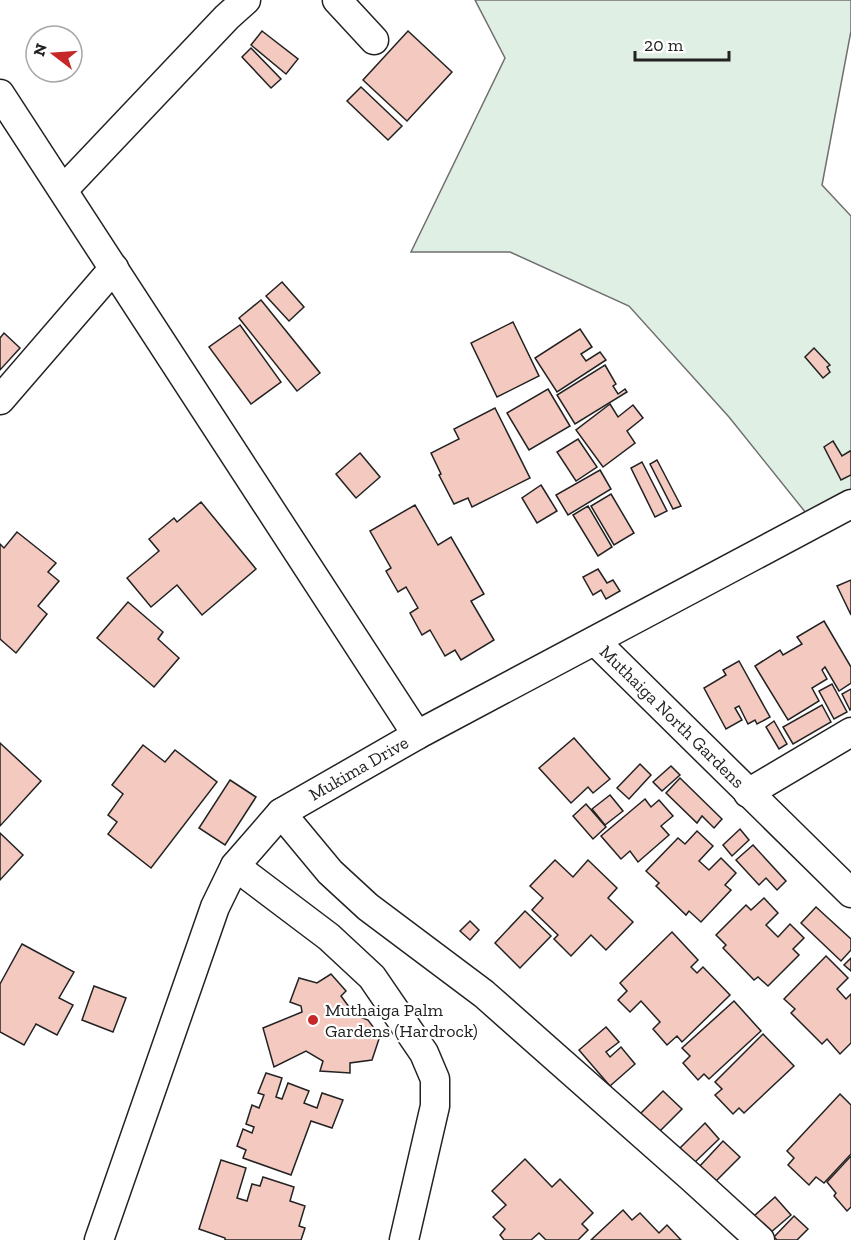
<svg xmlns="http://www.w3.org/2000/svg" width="851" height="1240" font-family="'Zilla Slab',serif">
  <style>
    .green { fill: #e0efe3; stroke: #6f6f6f; stroke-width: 1.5 }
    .building { fill: #f3c9c0; stroke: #222; stroke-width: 1.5 }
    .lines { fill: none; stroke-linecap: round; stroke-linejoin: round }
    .street-casing { stroke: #222; stroke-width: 31 }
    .street { stroke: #fff; stroke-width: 28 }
    .poi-dot { fill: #c62828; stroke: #fff; stroke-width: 2 }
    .labels { text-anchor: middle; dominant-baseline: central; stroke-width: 4.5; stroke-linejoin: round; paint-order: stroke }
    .street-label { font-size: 18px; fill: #222; stroke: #fff }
    .poi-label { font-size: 18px; fill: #222; stroke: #fff; text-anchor: start }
  </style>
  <rect width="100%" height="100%" fill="#fff"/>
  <polygon class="green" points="475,0 851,0 851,31 822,185 851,216 851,500 814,523 729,417 629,306 510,252 411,252 505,58"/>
  <g class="building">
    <polygon points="262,31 298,59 286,74 251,45"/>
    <polygon points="408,31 452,72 407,121 363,80"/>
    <polygon points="251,48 281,79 271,88 242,57"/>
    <polygon points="361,87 402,126 388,140 347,101"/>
    <polygon points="282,282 304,307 289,321 266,296"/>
    <polygon points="261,300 320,373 297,391 239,318"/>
    <polygon points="513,322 539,376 497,397 471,343"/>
    <polygon points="240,325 281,382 251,404 209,347"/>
    <polygon points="580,329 592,347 581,354 586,361 600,352 606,360 557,392 535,358"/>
    <polygon points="4,333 20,348 0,370 0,338"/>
    <polygon points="814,348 830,365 827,367 830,372 823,378 805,357"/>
    <polygon points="605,365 616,384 613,386 618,394 625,389 627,392 575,424 557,395"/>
    <polygon points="548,389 570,426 529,450 507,413"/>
    <polygon points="610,404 618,417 633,405 643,418 627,431 635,443 603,467 576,430"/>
    <polygon points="495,408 530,478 472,507 468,498 454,504 439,475 441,474 431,453 459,439 454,429"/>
    <polygon points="578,439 597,467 576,481 557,452"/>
    <polygon points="833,441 842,456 850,451 851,452 851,475 841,480 824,447"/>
    <polygon points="360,453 380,477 356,498 336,474"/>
    <polygon points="657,460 681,506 673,509 650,464"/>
    <polygon points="642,462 667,511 655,517 631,468"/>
    <polygon points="600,470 611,489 568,515 556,495"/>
    <polygon points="541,485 557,511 537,523 522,498"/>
    <polygon points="611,494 634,533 614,545 591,506"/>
    <polygon points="201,502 256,569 202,615 177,585 151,607 127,578 159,551 149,539 174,518 177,522"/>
    <polygon points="415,505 438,545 451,537 484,594 471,601 494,640 461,660 455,650 445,656 430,630 422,635 410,613 418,608 406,587 398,592 386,571 391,568 370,531"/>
    <polygon points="588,506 612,547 598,556 573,515"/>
    <polygon points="17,532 56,563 48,572 59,581 38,606 47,614 16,653 0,639 0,544 4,548"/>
    <polygon points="598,569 607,583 613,580 620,591 606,599 601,590 593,595 583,577"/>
    <polygon points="851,580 851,615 837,586"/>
    <polygon points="128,602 163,632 158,639 179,658 154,687 97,638"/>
    <polygon points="824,621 851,667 851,683 839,691 825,667 822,670 827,679 812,688 819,701 788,720 755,666 780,650 783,655 802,644 797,637"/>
    <polygon points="739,661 770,717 757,724 755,720 748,724 739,706 735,708 742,720 726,729 704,688 726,675 723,670"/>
    <polygon points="832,684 847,712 834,719 819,691"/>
    <polygon points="851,689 851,709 850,710 842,694"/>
    <polygon points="822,705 831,722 793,744 783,727"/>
    <polygon points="774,721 787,744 779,749 766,727"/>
    <polygon points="574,738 610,779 593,793 588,787 571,803 539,768"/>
    <polygon points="0,743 41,781 0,826"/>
    <polygon points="143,745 165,762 175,750 217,782 151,868 108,834 117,822 108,815 123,794 112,785"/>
    <polygon points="640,764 651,775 629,799 617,788"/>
    <polygon points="671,766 680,775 662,791 653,782"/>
    <polygon points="680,778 722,819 714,828 702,816 697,823 666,793"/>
    <polygon points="230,780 256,797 225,845 199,828"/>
    <polygon points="610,795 623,811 605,825 592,809"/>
    <polygon points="645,799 651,807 659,800 673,816 661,826 669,835 638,862 630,851 621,859 601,836"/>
    <polygon points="586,804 606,827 593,839 573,816"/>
    <polygon points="740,829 749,840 732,856 723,845"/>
    <polygon points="697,831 713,846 699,861 709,870 721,858 736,873 725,885 731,890 701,922 689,911 686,915 656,886 659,883 646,871 678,838 685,844"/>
    <polygon points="0,833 23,855 0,880"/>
    <polygon points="753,845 786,881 777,890 766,878 759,885 736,860"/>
    <polygon points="555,860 573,877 588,860 617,888 608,898 633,922 606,950 591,935 571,956 554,939 558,935 532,910 543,898 530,886"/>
    <polygon points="764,898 778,913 766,925 778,937 790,924 804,938 793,949 799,955 768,986 758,977 754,980 723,948 726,945 716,935 746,905 751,910"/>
    <polygon points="816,907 851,939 851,950 841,961 801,923"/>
    <polygon points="525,911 551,936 520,968 495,943"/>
    <polygon points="470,921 479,930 470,940 460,931"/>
    <polygon points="672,932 698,960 691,967 697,973 703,967 730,995 682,1042 677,1036 667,1045 653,1029 660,1022 641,1001 630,1012 618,1000 627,991 620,983"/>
    <polygon points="22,944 74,972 59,998 73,1005 57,1035 36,1024 24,1045 0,1032 0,984"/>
    <polygon points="826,956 848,978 837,989 846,999 851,994 851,1043 840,1054 827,1039 822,1044 791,1013 795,1009 784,999"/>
    <polygon points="851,958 851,971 844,965"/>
    <polygon points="331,974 346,991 341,996 355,1015 368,1020 380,1036 372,1060 350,1063 350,1073 320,1071 323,1061 306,1051 274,1067 263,1028 302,1012 301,1006 290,1002 299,978 317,983"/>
    <polygon points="94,986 126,998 113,1032 82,1020"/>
    <polygon points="734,1001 761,1031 709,1079 704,1074 698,1080 683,1063 690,1056 682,1048"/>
    <polygon points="606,1027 619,1042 606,1052 610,1057 621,1047 635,1064 610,1086 579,1050"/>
    <polygon points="763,1034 794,1066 744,1113 739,1108 733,1114 715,1095 722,1089 715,1082"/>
    <polygon points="266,1073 282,1078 276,1097 282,1099 288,1083 309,1091 304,1103 317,1108 322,1093 343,1100 332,1128 311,1121 291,1175 243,1158 246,1150 237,1146 243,1129 252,1133 254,1127 246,1124 252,1105 259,1108 264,1095 258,1093"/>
    <polygon points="663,1091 682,1109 659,1132 640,1114"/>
    <polygon points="840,1094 851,1105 851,1154 824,1183 816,1177 809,1185 788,1165 794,1158 787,1151"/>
    <polygon points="705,1123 719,1139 694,1163 680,1148"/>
    <polygon points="723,1141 740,1157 715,1182 699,1167"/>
    <polygon points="851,1156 851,1207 847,1211 834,1196 836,1193 827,1182"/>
    <polygon points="525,1159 552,1187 560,1179 593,1213 582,1224 588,1230 578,1240 546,1240 539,1233 531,1240 504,1240 500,1235 505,1229 493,1217 506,1205 492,1191"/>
    <polygon points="221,1160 246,1168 237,1198 247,1201 252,1184 260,1186 263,1177 294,1187 290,1201 305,1206 299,1226 305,1228 301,1240 225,1240 225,1238 199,1229"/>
    <polygon points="775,1197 791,1215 770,1233 754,1216"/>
    <polygon points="623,1210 632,1220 640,1213 659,1233 667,1225 681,1240 591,1240"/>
    <polygon points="794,1216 808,1229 797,1240 777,1240 774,1237"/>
  </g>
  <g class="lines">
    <g class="street-casing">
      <g id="street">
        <polyline points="337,0 374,40"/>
        <polyline points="0,94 417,735"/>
        <polyline points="63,190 227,17 246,0"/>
        <polyline points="0,400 114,268"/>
        <path id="s1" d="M595,641L851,893"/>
        <polyline points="748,793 851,732"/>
        <polyline points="281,813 330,872 368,907 484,994 692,1178 760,1240"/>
        <polyline points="235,866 329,937 372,977 424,1053 435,1079 435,1106 404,1240"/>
        <path id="s2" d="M99,1240L215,907L235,866L281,813L417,735L851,504"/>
      </g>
    </g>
    <use href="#street" class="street"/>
  </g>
  <circle class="poi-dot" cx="313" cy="1020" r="6"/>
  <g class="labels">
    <g class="street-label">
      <text stroke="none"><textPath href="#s1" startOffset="108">Muthaiga North Gardens</textPath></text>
      <text stroke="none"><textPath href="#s2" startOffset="558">Mukima Drive</textPath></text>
    </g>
    <g class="poi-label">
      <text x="325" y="1010">Muthaiga Palm<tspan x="325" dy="21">Gardens (Hardrock)</tspan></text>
    </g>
  </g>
  <g transform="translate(54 54) rotate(287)"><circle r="28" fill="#ffffff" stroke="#a7a7a7" stroke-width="1.5"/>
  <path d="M0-4.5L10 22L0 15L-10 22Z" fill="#c62828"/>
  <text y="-9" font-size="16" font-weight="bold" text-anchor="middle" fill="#222222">N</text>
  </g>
  <path d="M635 51v9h94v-9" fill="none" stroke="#222222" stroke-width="3"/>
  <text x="644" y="51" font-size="18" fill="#222222" stroke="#ffffff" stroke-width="4.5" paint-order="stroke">20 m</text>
</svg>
